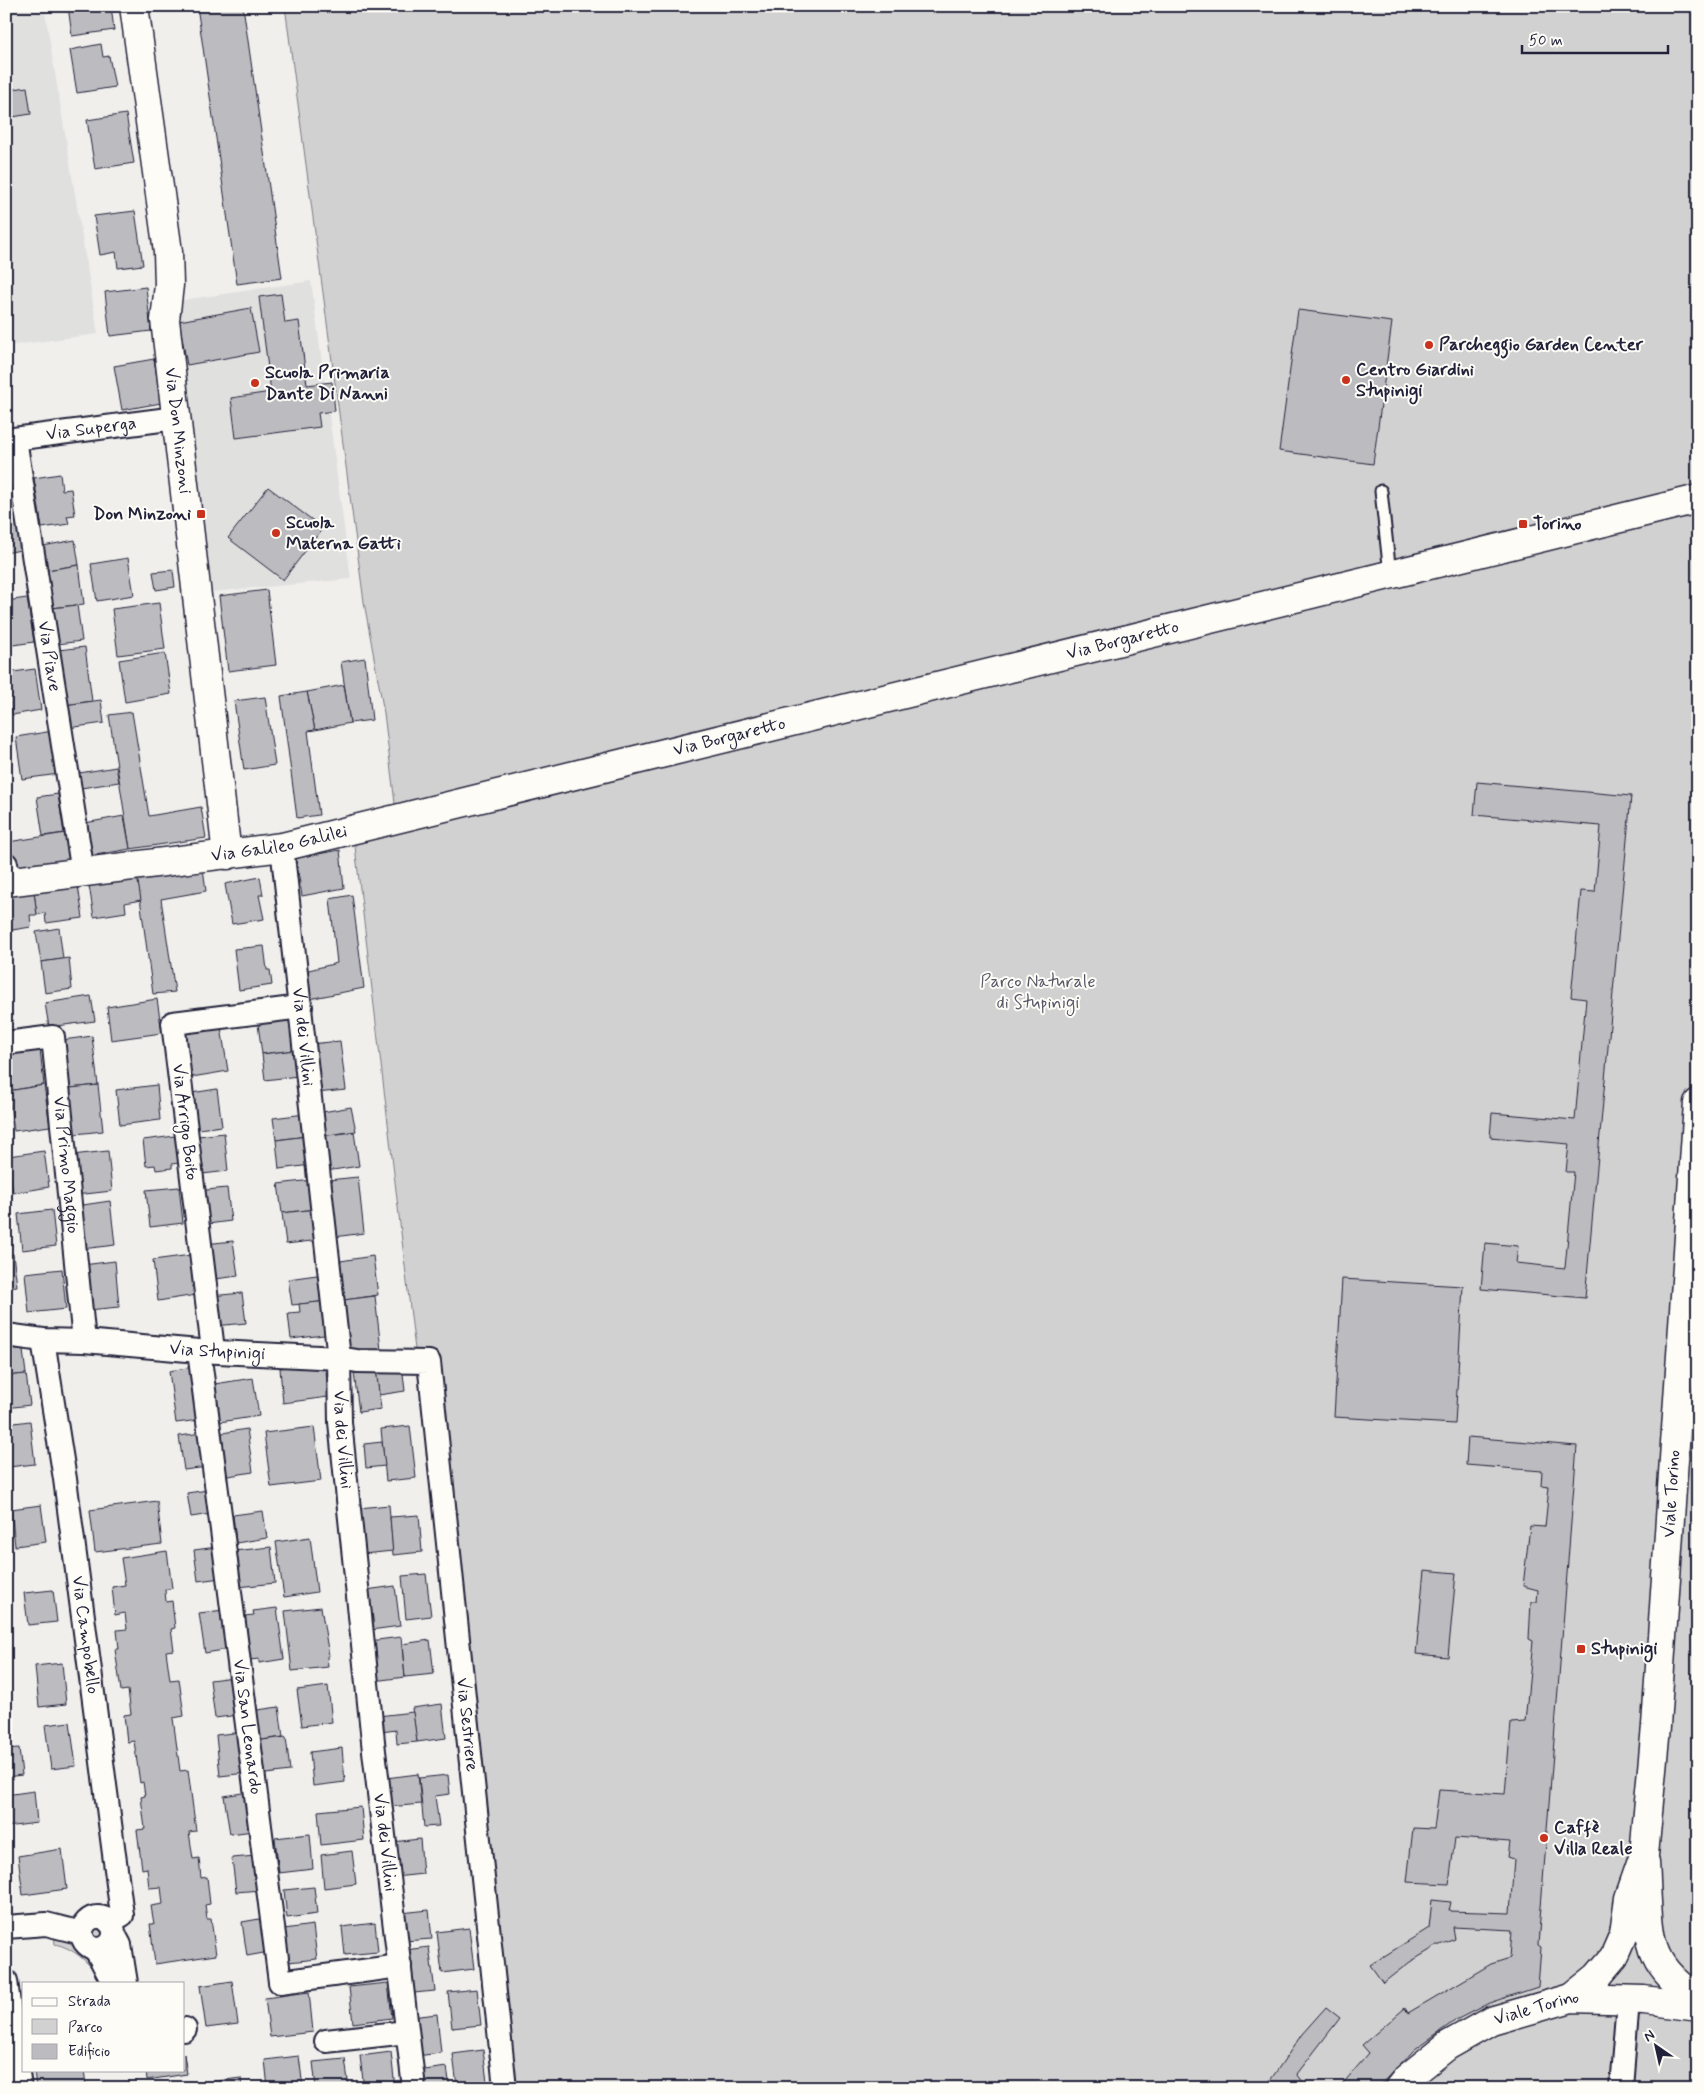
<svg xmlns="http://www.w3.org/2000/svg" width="1704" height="2094" font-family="Mynerve,sans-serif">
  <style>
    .built { fill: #e0e0df }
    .green { fill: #d2d1d1; stroke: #7a7a86 }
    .building { fill: #bcbcc0; stroke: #22223b }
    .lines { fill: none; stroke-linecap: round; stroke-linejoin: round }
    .lane-casing { stroke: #22223b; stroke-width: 15 }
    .street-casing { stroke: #22223b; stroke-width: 26 }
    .secondary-casing { stroke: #22223b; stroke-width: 31 }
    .lane { stroke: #fdfcf7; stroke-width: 11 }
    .street { stroke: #fdfcf7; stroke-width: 22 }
    .secondary { stroke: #fdfcf7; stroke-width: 28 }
    .poi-dot { fill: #c8321e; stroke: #fdfcf7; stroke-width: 2 }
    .labels { text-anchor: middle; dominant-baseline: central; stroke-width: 4; stroke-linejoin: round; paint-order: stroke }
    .poi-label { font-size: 18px; font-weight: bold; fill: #22223b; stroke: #fdfcf7; text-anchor: start }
    .street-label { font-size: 18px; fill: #22223b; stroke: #fdfcf7 }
    .park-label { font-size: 18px; fill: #575768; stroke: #fdfcf7 }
  </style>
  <rect width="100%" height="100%" fill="#f0efec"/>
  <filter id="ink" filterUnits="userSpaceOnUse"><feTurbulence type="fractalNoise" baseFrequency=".02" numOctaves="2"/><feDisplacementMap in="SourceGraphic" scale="10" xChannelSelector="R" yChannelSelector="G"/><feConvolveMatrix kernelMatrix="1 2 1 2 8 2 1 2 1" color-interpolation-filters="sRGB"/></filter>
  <g filter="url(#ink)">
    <g class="built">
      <polygon points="6,6 44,6 98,334 6,346"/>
      <polygon points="311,281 351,579 212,592 176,301"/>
    </g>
    <g class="green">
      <polygon points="285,6 1698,6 1698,2088 503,2088 354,838 398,828 384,713 364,602"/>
      <circle cx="97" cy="1934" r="10"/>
      <path d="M54,1933L68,1934L77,1946L93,1958L98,1975C86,1961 74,1948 55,1944Z"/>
    </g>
    <g class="building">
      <polygon points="68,6 111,6 114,30 72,36"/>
      <polygon points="197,6 243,6 282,278 237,284"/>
      <polygon points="101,44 103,57 109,56 115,87 77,93 70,50"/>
      <polygon points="6,78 8,90 27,87 31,114 6,118"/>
      <polygon points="126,114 134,163 95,169 87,120"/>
      <polygon points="135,211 143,265 118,268 116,252 100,255 94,216"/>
      <polygon points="146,287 151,331 110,336 105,292"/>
      <polygon points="281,294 285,323 299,321 307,385 332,382 335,411 318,413 320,427 236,438 231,398 271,392 259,297"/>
      <polygon points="251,308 259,352 187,365 179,321"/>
      <polygon points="1298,310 1392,322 1373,464 1279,451"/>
      <polygon points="154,359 161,403 122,410 114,366"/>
      <polygon points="60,474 62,490 71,489 75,515 67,516 69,524 42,528 34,478"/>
      <polygon points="268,487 323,528 283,580 228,538"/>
      <polygon points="16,501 25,549 6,553 6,503"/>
      <polygon points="75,540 79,565 47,570 43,546"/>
      <polygon points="128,558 134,595 97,601 91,564"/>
      <polygon points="79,565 84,604 52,608 47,570"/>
      <polygon points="173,570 175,587 156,590 153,572"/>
      <polygon points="267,590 276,665 228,671 219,596"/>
      <polygon points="27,598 34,642 6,646 6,601"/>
      <polygon points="159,603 165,649 118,655 112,609"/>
      <polygon points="77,605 82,641 57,644 52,608"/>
      <polygon points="85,647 92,701 65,705 58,650"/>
      <polygon points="165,653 171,694 125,702 119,660"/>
      <polygon points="365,658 372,720 350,723 341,662"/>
      <polygon points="35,669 41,710 12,715 6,673"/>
      <polygon points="344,685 350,723 315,730 307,692"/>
      <polygon points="307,692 315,730 308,731 319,815 297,818 281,696"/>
      <polygon points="265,697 275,765 244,770 234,701"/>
      <polygon points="101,700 104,723 68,728 65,705"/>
      <polygon points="132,712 149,816 201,807 206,838 130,849 109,715"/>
      <polygon points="53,731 59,774 22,779 16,737"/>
      <polygon points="116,767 119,782 75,789 73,774"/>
      <polygon points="1477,782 1631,796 1585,1298 1481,1289 1485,1243 1518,1246 1516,1263 1565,1268 1574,1172 1566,1172 1569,1144 1490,1137 1492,1113 1575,1120 1586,999 1571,997 1581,891 1595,892 1601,826 1474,815"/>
      <polygon points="58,794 64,833 43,836 37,797"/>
      <polygon points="124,816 130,849 84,857 79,824"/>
      <polygon points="72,832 76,859 12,869 8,842"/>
      <polygon points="340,850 344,888 302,896 296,858"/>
      <polygon points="203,868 206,891 161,899 175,992 153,994 137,876"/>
      <polygon points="137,876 141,900 125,903 126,912 94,917 89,885"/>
      <polygon points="260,877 263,895 259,895 264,919 232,924 225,884"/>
      <polygon points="78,886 83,918 46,923 45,913 37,915 34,892"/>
      <polygon points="34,892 37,915 30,915 31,927 6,931 6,895"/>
      <polygon points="352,895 364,988 304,1000 301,972 337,963 330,899"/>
      <polygon points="59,928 63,959 41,962 36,932"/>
      <polygon points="264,946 267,970 270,970 272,985 239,990 234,949"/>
      <polygon points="69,958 72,989 45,993 41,962"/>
      <polygon points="91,996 95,1021 49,1027 45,1003"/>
      <polygon points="157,999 162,1033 111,1040 107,1007"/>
      <polygon points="291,1020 295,1050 262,1054 258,1024"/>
      <polygon points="221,1027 228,1071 186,1078 179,1034"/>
      <polygon points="92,1036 98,1085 61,1089 56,1041"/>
      <polygon points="340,1041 346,1090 316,1093 311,1044"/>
      <polygon points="40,1049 44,1085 8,1091 6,1054"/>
      <polygon points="295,1050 298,1076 265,1080 262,1054"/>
      <polygon points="44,1085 50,1126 14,1131 8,1091"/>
      <polygon points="98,1085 103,1131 66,1135 61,1089"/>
      <polygon points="157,1085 160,1120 120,1125 116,1090"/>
      <polygon points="217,1089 222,1126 190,1130 185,1094"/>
      <polygon points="351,1107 356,1131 321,1136 317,1113"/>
      <polygon points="305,1114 307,1136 276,1140 273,1118"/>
      <polygon points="354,1132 359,1166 326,1171 321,1136"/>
      <polygon points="224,1133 228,1171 194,1175 190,1137"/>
      <polygon points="175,1136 179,1163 172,1164 172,1168 156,1170 155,1165 146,1166 143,1140"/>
      <polygon points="307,1136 311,1165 279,1169 276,1140"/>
      <polygon points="44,1151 49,1187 13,1193 8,1156"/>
      <polygon points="108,1151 112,1191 76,1195 72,1155"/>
      <polygon points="358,1177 364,1233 334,1237 328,1180"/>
      <polygon points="312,1180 316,1209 282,1213 278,1184"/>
      <polygon points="179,1187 183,1223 150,1227 146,1190"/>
      <polygon points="227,1188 231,1221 200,1225 196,1191"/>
      <polygon points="110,1201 115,1245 82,1249 76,1206"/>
      <polygon points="316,1209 320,1240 286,1244 282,1213"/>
      <polygon points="52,1210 56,1246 22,1250 18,1214"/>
      <polygon points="233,1241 238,1276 215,1279 205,1244"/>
      <polygon points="13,1254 17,1286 6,1287 6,1255"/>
      <polygon points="191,1255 196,1295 158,1301 153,1260"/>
      <polygon points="373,1256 378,1295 339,1301 334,1262"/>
      <polygon points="115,1261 119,1307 88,1310 83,1265"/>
      <polygon points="62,1269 66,1309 29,1313 25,1273"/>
      <polygon points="324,1274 328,1301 292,1305 288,1279"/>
      <polygon points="1342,1279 1463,1286 1455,1424 1334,1417"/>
      <polygon points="242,1293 246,1323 215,1326 211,1296"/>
      <polygon points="375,1296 381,1350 349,1354 343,1300"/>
      <polygon points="328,1301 332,1334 291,1339 288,1313 300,1312 299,1304"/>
      <polygon points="22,1343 26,1374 6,1376 6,1345"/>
      <polygon points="317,1364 326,1370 328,1397 283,1403 280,1368"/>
      <polygon points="402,1366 405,1391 379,1395 376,1369"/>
      <polygon points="193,1367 199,1420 176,1423 169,1371"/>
      <polygon points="376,1369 381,1409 359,1412 354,1373"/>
      <polygon points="26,1374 30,1405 6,1408 6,1376"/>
      <polygon points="253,1378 259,1416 213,1423 208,1385"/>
      <polygon points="30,1421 35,1464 8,1467 6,1424"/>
      <polygon points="410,1426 416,1478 386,1481 381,1429"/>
      <polygon points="314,1427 321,1481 271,1487 264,1433"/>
      <polygon points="247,1429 253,1472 222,1477 216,1434"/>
      <polygon points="202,1433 207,1467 184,1470 179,1436"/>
      <polygon points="1468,1437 1577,1446 1538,1945 1541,1947 1538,1987 1489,2003 1456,2020 1415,2049 1377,2088 1339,2088 1369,2053 1362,2045 1405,2008 1408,2013 1491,1964 1510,1958 1512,1930 1453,1927 1455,1939 1437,1946 1410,1962 1383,1983 1370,1965 1429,1928 1432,1900 1451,1902 1449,1911 1510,1913 1514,1859 1508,1857 1510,1842 1455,1838 1449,1884 1407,1882 1413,1828 1434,1829 1439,1790 1505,1794 1511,1723 1525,1722 1533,1641 1529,1639 1531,1602 1537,1602 1538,1590 1523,1586 1530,1526 1545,1527 1549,1487 1541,1486 1542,1471 1466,1465"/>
      <polygon points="382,1442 385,1466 366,1468 364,1444"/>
      <polygon points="208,1490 211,1514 191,1517 187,1493"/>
      <polygon points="157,1501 162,1544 95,1552 90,1510"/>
      <polygon points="41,1505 46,1542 15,1546 11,1509"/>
      <polygon points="389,1505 393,1551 363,1554 359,1508"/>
      <polygon points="263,1511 267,1538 236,1543 233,1515"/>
      <polygon points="419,1515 422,1552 393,1555 390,1517"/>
      <polygon points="310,1537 317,1592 284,1597 276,1542"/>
      <polygon points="217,1547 221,1578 198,1581 194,1550"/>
      <polygon points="271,1547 275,1583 238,1587 234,1551"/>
      <polygon points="167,1551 172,1588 165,1590 166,1602 172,1601 175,1628 171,1629 174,1650 166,1651 170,1680 179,1679 184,1716 173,1718 180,1771 188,1770 196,1831 189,1832 193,1859 199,1858 201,1878 207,1877 210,1904 205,1905 207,1919 211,1919 216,1955 155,1964 150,1924 154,1924 151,1906 163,1904 161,1887 149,1888 147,1868 142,1869 137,1830 145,1829 141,1797 145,1796 143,1782 140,1783 134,1741 127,1742 124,1715 131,1714 128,1690 121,1691 115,1649 119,1649 117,1630 127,1629 125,1613 115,1615 112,1587 125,1585 121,1558"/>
      <polygon points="1424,1570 1456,1573 1448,1657 1416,1654"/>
      <polygon points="426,1574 431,1616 406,1619 402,1576"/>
      <polygon points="395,1586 400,1626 371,1630 366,1590"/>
      <polygon points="53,1590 57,1622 28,1625 24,1593"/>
      <polygon points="321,1607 329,1656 327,1656 328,1667 292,1671 285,1611"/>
      <polygon points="277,1608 284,1659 259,1663 259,1659 250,1660 244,1616 254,1615 253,1611"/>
      <polygon points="224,1610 230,1649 205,1653 199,1613"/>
      <polygon points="401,1637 405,1677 373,1681 369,1641"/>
      <polygon points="430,1640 434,1674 405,1677 402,1644"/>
      <polygon points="62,1663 66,1704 39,1707 35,1666"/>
      <polygon points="234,1677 239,1715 215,1718 210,1680"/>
      <polygon points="328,1686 332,1722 302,1726 297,1690"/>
      <polygon points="442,1704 446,1738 417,1742 412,1708"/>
      <polygon points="279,1707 283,1737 254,1741 250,1711"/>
      <polygon points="413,1712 417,1742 397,1744 396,1730 381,1732 378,1716"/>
      <polygon points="70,1722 76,1766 51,1769 45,1725"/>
      <polygon points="242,1732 246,1773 220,1776 216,1735"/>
      <polygon points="286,1737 290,1771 258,1775 254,1741"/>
      <polygon points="19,1748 22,1775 6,1777 6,1749"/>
      <polygon points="342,1748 345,1782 313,1786 310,1752"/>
      <polygon points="418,1774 421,1804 389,1807 386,1778"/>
      <polygon points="448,1775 450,1794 435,1796 439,1826 424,1827 419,1778"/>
      <polygon points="34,1791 37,1823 6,1827 6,1795"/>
      <polygon points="248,1792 253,1831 230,1834 224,1796"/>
      <polygon points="361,1807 364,1840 321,1845 318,1811"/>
      <polygon points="310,1834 313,1869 279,1873 275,1838"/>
      <polygon points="420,1839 423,1874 395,1877 392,1842"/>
      <polygon points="62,1849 67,1889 23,1895 18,1856"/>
      <polygon points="352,1851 356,1884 324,1888 321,1855"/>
      <polygon points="256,1856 260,1890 236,1892 232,1858"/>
      <polygon points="314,1887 317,1914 287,1918 284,1890"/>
      <polygon points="429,1910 432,1939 404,1941 401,1913"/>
      <polygon points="265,1918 269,1952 247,1956 242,1922"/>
      <polygon points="375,1923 378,1952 345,1955 342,1927"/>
      <polygon points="313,1925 317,1959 288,1962 284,1929"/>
      <polygon points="469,1928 474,1969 442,1973 437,1932"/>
      <polygon points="429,1947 435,1991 414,1993 405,1950"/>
      <polygon points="232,1981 238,2024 206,2028 200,1986"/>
      <polygon points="388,1983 392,2018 353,2023 349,1987"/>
      <polygon points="477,1989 481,2025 452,2028 448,1992"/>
      <polygon points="309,1992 313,2032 270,2037 265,1998"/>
      <polygon points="1326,2007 1340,2018 1297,2074 1304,2083 1300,2088 1265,2088 1302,2034"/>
      <polygon points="437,2014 441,2053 416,2056 412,2017"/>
      <polygon points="483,2050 487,2082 457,2086 453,2054"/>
      <polygon points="391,2052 395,2088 364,2088 360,2056"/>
      <polygon points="184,2054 187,2074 147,2080 146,2070 184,2070"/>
      <polygon points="299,2056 303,2088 268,2088 265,2060"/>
      <polygon points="345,2059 349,2088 316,2088 313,2062"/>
      <polygon points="447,2067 450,2088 420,2088 417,2071"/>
      <polygon points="34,2070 84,2070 86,2085 36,2088"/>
      <polygon points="241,2078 242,2088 202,2088 201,2083"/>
    </g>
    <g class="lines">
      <g class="lane-casing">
        <polyline id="lane" points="1381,491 1390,574"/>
      </g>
      <g class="street-casing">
        <g id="street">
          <path id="s1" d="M15,439L83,873"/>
          <path id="s2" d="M6,440L176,418"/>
          <path id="s3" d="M282,847L339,1358L340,1422L374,1751L414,2088"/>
          <polyline points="6,864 9,881"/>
          <path id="s4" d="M6,1043L53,1037L84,1341"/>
          <path id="s5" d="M6,1335L43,1340L84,1341L199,1351L339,1358L357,1361L429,1362L505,2088"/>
          <path id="s6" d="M43,1340L65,1479L122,1915L109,1922"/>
          <polyline points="213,1350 173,1023 301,1007"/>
          <path id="s7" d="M199,1351L280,1982L400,1966"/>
          <circle cx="98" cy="1933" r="16"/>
          <polyline points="6,1927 46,1924 82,1933"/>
          <polyline points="114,1934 120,1945 126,1983"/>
          <polyline points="96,1950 108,1973 119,1983"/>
          <polyline points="6,1981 20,2088"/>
          <polyline points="184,2030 185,2029"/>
          <polyline points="326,2041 407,2032"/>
          <polyline points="1621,2088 1628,2000"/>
        </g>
      </g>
      <g class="secondary-casing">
        <g id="secondary">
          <path id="s8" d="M134,6L168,252L169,285L165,320L227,855"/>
          <path id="s9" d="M6,882L282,847L1698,499"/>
          <path d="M1645,1863C1647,1887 1646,1935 1656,1955C1664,1974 1683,1988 1698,2001"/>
          <path id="s10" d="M1571,1998L1597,1977L1614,1957L1624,1934L1629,1898L1644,1855L1656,1726L1698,1103"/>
          <path id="s11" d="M1399,2088L1407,2078L1447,2046L1491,2021L1571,1998L1644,2000L1698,2007"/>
        </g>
      </g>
      <use href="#lane" class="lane"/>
      <use href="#street" class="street"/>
      <use href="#secondary" class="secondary"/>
    </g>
  </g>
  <g class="poi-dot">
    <circle cx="1429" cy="345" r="5"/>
    <circle cx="1346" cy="380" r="5"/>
    <circle cx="255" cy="383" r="5"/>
    <rect x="196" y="509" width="10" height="10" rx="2.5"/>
    <rect x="1518" y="519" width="10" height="10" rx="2.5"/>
    <circle cx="276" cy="533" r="5"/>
    <rect x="1576" y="1644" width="10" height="10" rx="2.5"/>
    <circle cx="1544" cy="1838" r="5"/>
  </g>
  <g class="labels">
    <g class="poi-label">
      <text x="1439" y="345">Parcheggio Garden Center</text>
      <text x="1356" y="370">Centro Giardini<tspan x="1356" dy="21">Stupinigi</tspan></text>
      <text x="265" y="373">Scuola Primaria<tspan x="265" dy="21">Dante Di Nanni</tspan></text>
      <text x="191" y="514" text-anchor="end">Don Minzoni</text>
      <text x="286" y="523">Scuola<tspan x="286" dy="21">Materna Gatti</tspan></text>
      <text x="1533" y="524">Torino</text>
      <text x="1591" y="1649">Stupinigi</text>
      <text x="1554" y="1828">Caffè<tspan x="1554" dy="21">Villa Reale</tspan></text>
    </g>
    <g class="street-label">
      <text stroke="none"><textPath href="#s2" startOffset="86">Via Superga</textPath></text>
      <text stroke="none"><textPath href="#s8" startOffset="428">Via Don Minzoni</textPath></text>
      <text stroke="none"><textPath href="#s9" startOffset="1144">Via Borgaretto</textPath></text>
      <text stroke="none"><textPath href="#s1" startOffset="220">Via Piave</textPath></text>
      <text stroke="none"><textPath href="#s9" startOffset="739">Via Borgaretto</textPath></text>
      <text stroke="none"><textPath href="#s9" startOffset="276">Via Galileo Galilei</textPath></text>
      <text stroke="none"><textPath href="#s3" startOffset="191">Via dei Villini</textPath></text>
      <text transform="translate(185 1122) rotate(83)">Via Arrigo Boito</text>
      <text stroke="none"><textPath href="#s4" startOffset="176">Via Primo Maggio</textPath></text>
      <text stroke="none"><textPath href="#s5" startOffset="212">Via Stupinigi</textPath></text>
      <text stroke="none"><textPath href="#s3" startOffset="596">Via dei Villini</textPath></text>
      <text stroke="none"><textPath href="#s10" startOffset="529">Viale Torino</textPath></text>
      <text stroke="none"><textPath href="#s6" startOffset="298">Via Campobello</textPath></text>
      <text stroke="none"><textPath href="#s5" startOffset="789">Via Sestriere</textPath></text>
      <text stroke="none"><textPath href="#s7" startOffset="379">Via San Leonardo</textPath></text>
      <text stroke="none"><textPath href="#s3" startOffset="1001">Via dei Villini</textPath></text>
      <text stroke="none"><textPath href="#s11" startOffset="162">Viale Torino</textPath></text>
    </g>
    <g class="park-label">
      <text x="1038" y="982">Parco Naturale<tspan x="1038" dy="21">di Stupinigi</tspan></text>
    </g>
  </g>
  <rect width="1704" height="2094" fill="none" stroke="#fdfcf7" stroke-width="25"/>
  <rect x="12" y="12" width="1679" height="2069" fill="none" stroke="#22223b" stroke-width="2" filter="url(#ink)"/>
  <rect x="22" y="1982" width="162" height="90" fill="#fdfcf7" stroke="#a5a5ac"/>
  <rect x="32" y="1998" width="25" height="8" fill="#fdfcf7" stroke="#a5a5ac"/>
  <text x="68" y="2006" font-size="15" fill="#22223b">Strada</text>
  <rect x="32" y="2019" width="25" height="15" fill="#d2d1d1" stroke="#a5a5ac"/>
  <text x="68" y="2032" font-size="15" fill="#22223b">Parco</text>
  <rect x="32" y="2044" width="25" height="15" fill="#bcbcc0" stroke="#a5a5ac"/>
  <text x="68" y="2056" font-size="15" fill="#22223b">Edificio</text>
  <g transform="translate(1656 2046) rotate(326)" stroke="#fdfcf7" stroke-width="4" paint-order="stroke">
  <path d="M0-4L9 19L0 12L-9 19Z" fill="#22223b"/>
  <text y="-8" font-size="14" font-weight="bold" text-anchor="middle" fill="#22223b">N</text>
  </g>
  <path d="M1522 45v8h146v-8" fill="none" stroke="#22223b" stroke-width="2.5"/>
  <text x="1529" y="45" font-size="15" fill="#22223b" stroke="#fdfcf7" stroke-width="4" paint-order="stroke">50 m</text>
</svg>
